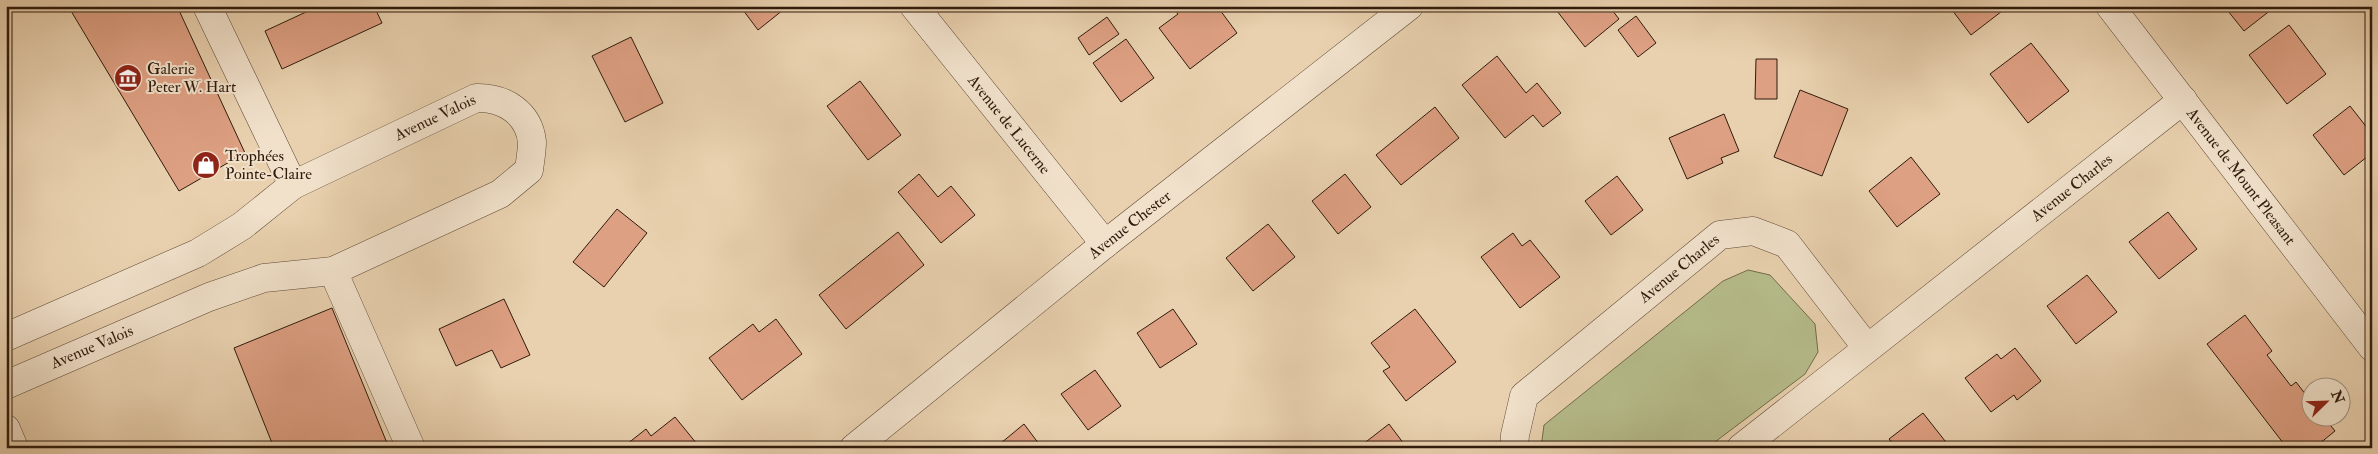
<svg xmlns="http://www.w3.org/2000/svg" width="2378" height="454" font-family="'IM FELL Double Pica',serif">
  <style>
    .green { fill: #b6bc8b; stroke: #726c4c }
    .building { fill: #dea083; stroke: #2f1b0c }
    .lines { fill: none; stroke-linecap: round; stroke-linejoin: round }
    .minor-casing { stroke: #5e4835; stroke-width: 29 }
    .minor { stroke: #f1e1cb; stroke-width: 28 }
    .labels { text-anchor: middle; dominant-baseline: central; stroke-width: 4; stroke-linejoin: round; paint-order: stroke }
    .poi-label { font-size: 16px; fill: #2f1b0c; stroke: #f1e1cb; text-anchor: start }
    .street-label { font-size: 16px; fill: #2f1b0c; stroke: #f1e1cb }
  </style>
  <rect width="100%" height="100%" fill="#e9d1af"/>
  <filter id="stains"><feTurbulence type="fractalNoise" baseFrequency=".004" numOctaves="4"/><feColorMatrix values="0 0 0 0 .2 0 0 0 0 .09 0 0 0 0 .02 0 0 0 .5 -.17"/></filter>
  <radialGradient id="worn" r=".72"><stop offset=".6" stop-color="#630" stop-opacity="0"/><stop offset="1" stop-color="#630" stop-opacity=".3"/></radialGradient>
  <polygon class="green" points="1748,270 1770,275 1815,324 1818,352 1805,374 1707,448 1541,448 1544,425 1723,281"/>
  <g class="building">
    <polygon points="68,6 177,6 245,153 179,191"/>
    <polygon points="319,6 374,6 382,23 282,69 265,31"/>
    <polygon points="740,6 788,6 758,30"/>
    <polygon points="1172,6 1217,6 1237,33 1190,69 1159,28 1178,14"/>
    <polygon points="1563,6 1609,6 1619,19 1585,47 1557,11"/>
    <polygon points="1949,6 2005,6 2006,8 1971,35"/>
    <polygon points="2224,6 2276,6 2244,31"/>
    <polygon points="1636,16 1656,43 1638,57 1618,30"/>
    <polygon points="1107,17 1119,34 1089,55 1078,38"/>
    <polygon points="2289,25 2326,74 2287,104 2249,55"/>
    <polygon points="631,37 663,103 625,122 592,56"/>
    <polygon points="1126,39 1154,78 1121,102 1093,63"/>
    <polygon points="2031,43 2069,91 2028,123 1990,74"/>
    <polygon points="1497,56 1526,93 1537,83 1561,113 1543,127 1533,115 1505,138 1462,85"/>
    <polygon points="1756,59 1777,59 1777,99 1755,99"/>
    <polygon points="860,81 901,135 868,160 827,106"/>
    <polygon points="1800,90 1848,109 1822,176 1774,157"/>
    <polygon points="2350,106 2372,134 2372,153 2344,175 2313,135"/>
    <polygon points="1435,107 1459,138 1401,185 1376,155"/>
    <polygon points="1724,114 1739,151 1721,158 1723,163 1687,179 1669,138"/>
    <polygon points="1911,157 1940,194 1897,227 1869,191"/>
    <polygon points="919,174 938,197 951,186 975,215 941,243 898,192"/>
    <polygon points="1345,174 1371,207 1338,234 1312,201"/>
    <polygon points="1617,176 1643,210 1611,235 1585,201"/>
    <polygon points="617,209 647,233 604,287 573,262"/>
    <polygon points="2168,212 2197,249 2159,279 2129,242"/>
    <polygon points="1268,224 1295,257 1253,291 1226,258"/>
    <polygon points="898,232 924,265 846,329 819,295"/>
    <polygon points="1513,233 1522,246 1530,240 1560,277 1520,308 1481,257"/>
    <polygon points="2087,275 2117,312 2076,344 2047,306"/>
    <polygon points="504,299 530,355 501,368 492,350 456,366 439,329"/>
    <polygon points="332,308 389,448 274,448 234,348"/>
    <polygon points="1173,309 1197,344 1160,368 1137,333"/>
    <polygon points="1415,309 1456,362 1406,401 1383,371 1390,367 1371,343"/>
    <polygon points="2245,315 2272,351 2267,355 2291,386 2296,382 2310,400 2310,416 2323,416 2335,431 2314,448 2287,448 2207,344"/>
    <polygon points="776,319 802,354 742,400 709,358 753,324 759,332"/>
    <polygon points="2015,348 2041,381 2017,400 2014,395 1991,412 1965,378 1997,354 2001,359"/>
    <polygon points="1095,370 1121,406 1088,430 1061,394"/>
    <polygon points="1923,413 1949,446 1946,448 1896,448 1889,439"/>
    <polygon points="675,417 697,444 692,448 622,448 646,429 651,436"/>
    <polygon points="1024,424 1042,448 995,448"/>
    <polygon points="1389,424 1407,448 1358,448"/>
  </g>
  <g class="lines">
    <g class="minor-casing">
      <g id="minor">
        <polyline points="207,6 293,185"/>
        <path id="s1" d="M914,6L1105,244"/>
        <path id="s2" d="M2110,6L2372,347"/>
        <polyline points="333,271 411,448"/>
        <path id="s3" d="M6,337L198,253L242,226L293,185L476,98C504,97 529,113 532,142C532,151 530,161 529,170L500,194L333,271L264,278L209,297L6,385"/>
        <polyline points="6,429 14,448"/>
        <path id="s4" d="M854,448L1105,244L1409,6"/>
        <path id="s5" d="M1514,448L1515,435L1524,396L1720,235L1753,231L1787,244L1867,348"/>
        <path id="s6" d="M1741,448L2183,100"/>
      </g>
    </g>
    <use href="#minor" class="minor"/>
  </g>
  <defs>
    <g id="museum-disc" transform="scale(1.4375)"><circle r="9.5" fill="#8f2418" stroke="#f1e1cb"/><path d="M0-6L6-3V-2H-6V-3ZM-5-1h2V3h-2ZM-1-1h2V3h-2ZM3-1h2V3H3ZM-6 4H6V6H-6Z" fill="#fff"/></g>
    <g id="shop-disc" transform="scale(1.4375)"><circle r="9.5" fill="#8f2418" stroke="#f1e1cb"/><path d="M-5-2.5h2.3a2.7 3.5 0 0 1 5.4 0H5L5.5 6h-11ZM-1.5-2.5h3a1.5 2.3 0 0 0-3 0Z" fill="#fff"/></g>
  </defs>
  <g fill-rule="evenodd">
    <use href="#museum-disc" x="128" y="78"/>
    <use href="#shop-disc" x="206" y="165"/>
  </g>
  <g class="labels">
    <g class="poi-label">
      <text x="147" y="69">Galerie<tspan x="147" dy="18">Peter W. Hart</tspan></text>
      <text x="225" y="156">Trophées<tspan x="225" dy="18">Pointe-Claire</tspan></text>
    </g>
    <g class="street-label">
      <text stroke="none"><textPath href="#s3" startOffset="484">Avenue Valois</textPath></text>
      <text stroke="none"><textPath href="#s1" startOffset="152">Avenue de Lucerne</textPath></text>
      <text stroke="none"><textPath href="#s2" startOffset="215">Avenue de Mount Pleasant</textPath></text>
      <text stroke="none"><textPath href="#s6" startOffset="421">Avenue Charles</textPath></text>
      <text stroke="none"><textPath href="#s4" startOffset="355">Avenue Chester</textPath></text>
      <text stroke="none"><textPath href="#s5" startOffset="254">Avenue Charles</textPath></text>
      <text transform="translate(92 347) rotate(-23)">Avenue Valois</text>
    </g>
  </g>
  <rect width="2378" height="454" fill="none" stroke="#e9d1af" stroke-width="25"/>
  <rect x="8" y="8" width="2363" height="439" fill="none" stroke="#2f1b0c" stroke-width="2.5"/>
  <rect x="12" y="12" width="2353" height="429" fill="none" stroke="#2f1b0c"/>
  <g transform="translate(2326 402) rotate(67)"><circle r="24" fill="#f1e1cb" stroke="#a3927f"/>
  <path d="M0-4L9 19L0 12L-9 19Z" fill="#8f2418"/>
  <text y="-8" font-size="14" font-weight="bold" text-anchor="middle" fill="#2f1b0c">N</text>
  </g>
  <rect width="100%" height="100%" filter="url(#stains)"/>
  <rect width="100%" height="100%" fill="url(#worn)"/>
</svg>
